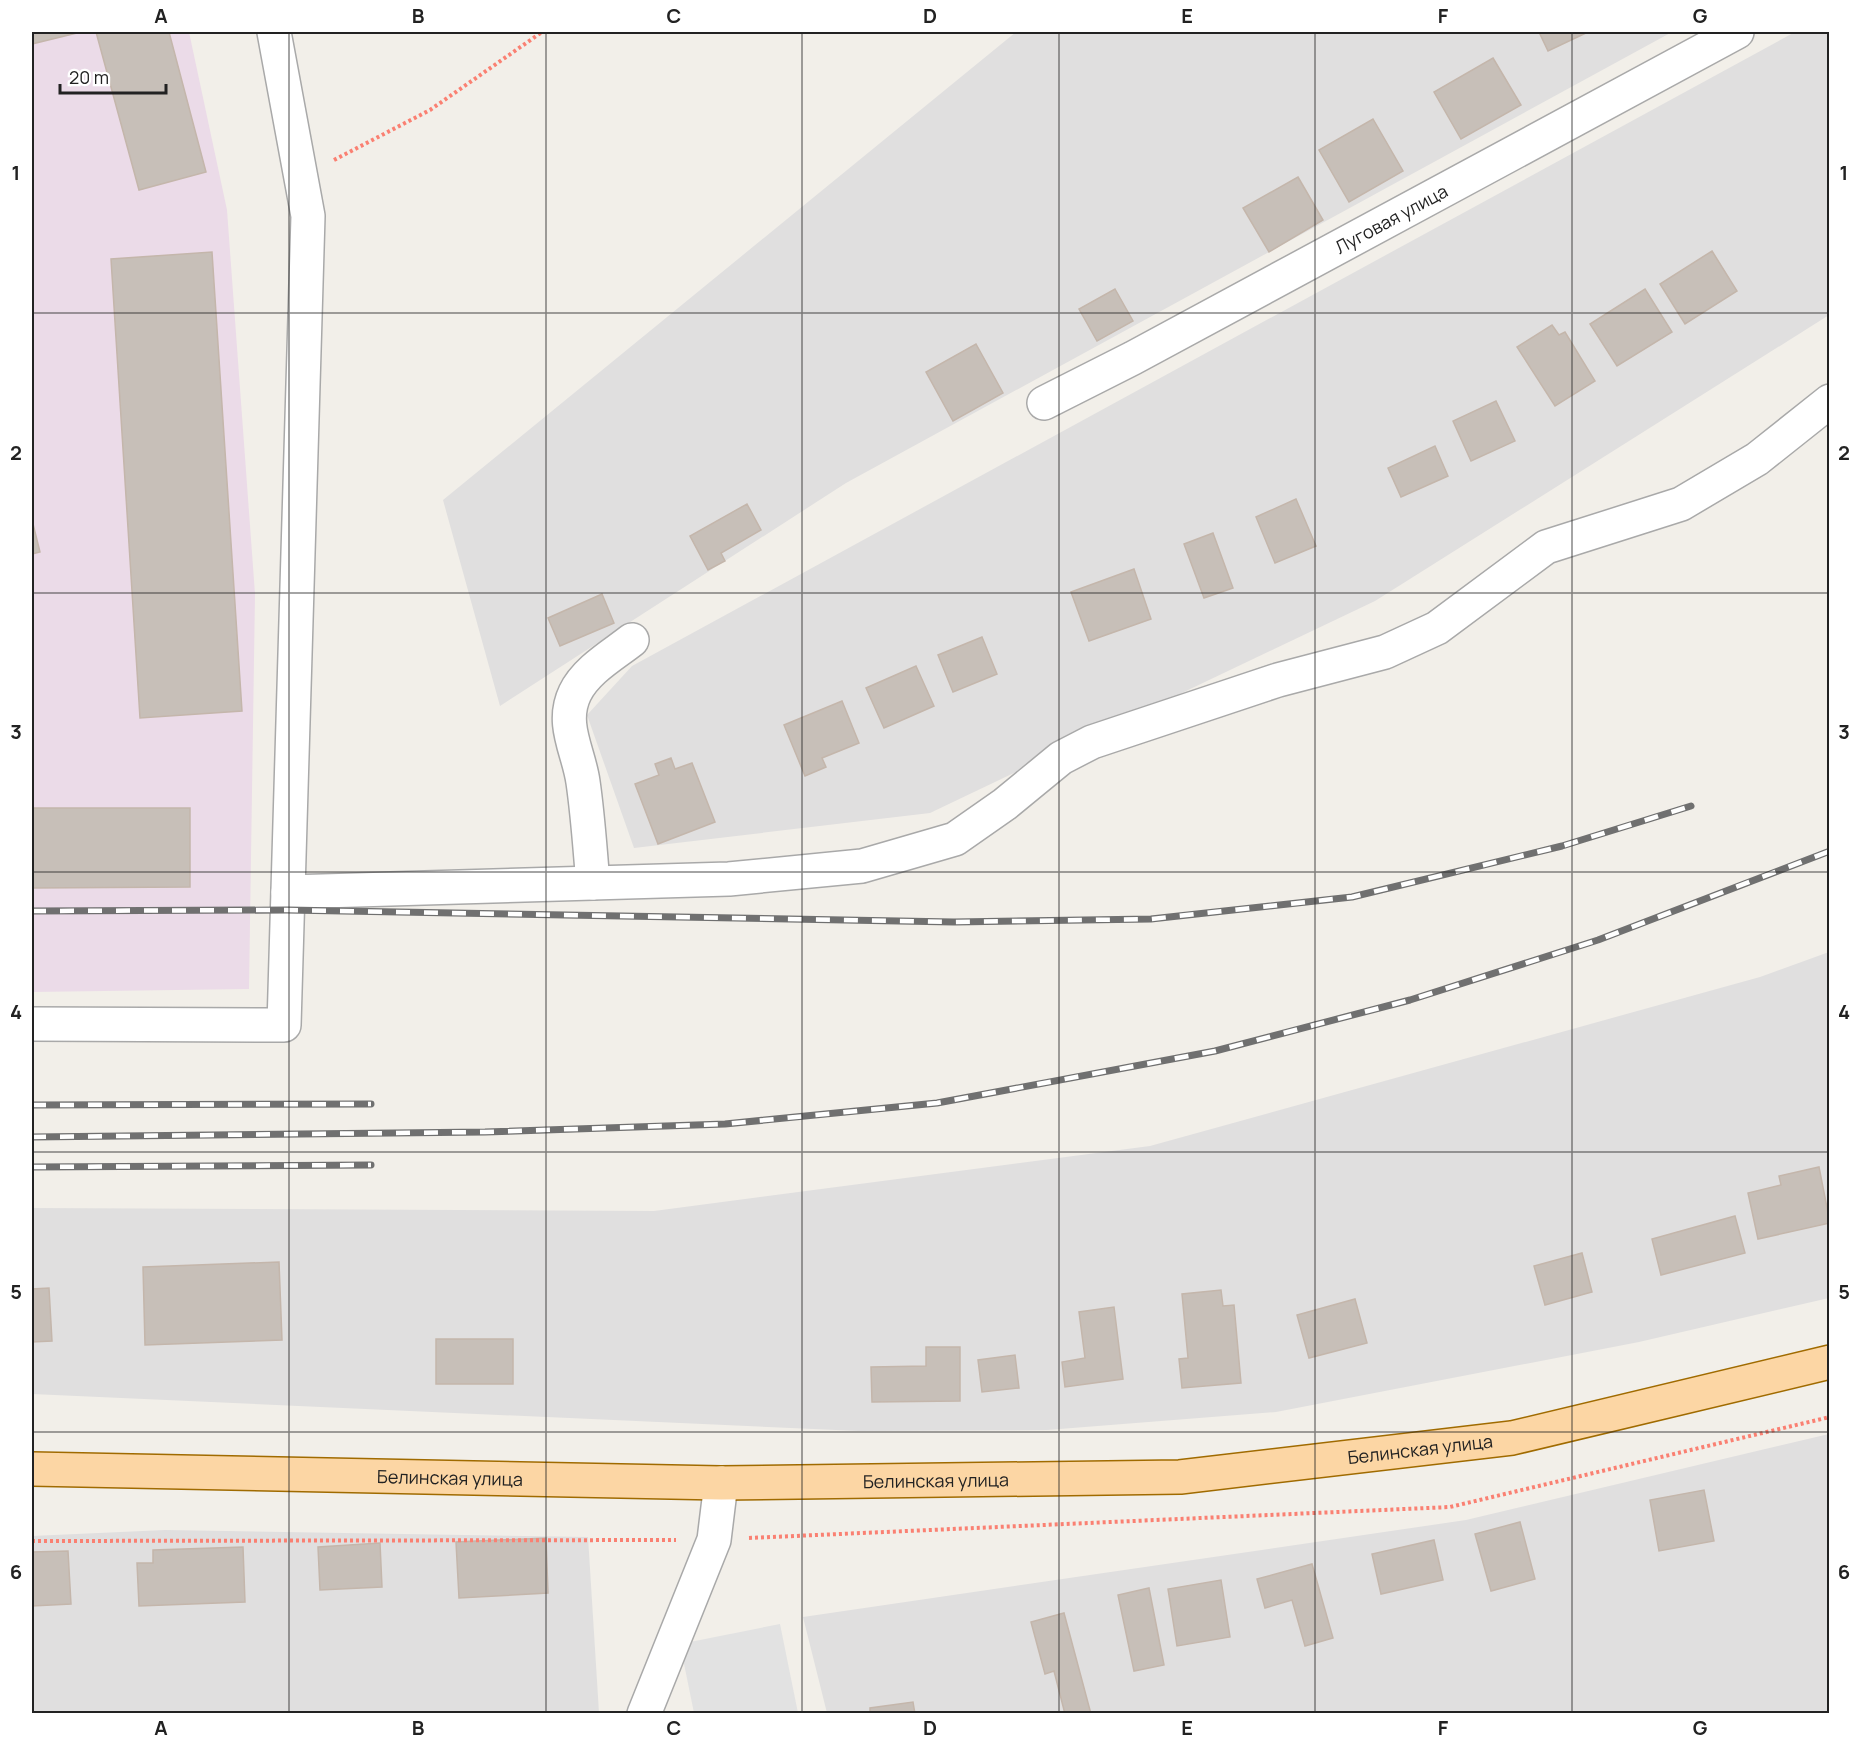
<svg xmlns="http://www.w3.org/2000/svg" width="1861" height="1745" font-family="Manrope,sans-serif">
  <style>
    .residential { fill: #e0dfdf }
    .industrial { fill: #ebdbe8 }
    .parking { fill: #e2e2e2 }
    .building { fill: #c7bfb8; stroke: #c4b6ab; stroke-width: 1.5 }
    .lines { fill: none; stroke-linecap: round; stroke-linejoin: round }
    .minor-casing { stroke: #a9a9a9; stroke-width: 36 }
    .major-casing { stroke: #a06b00; stroke-width: 36 }
    .path { stroke: #fa8072; stroke-width: 4; stroke-dasharray: 3 3; stroke-linecap: butt }
    .minor { stroke: #fff; stroke-width: 33 }
    .major { stroke: #fcd6a4; stroke-width: 33 }
    .rail-casing { stroke: #707070; stroke-width: 7 }
    .rail { stroke: #fff; stroke-width: 4.5; stroke-dasharray: 14; stroke-linecap: butt }
    .grid { fill: none; stroke: #222; stroke-width: 1.5; stroke-opacity: 0.55 }
    .labels { text-anchor: middle; dominant-baseline: central; stroke-width: 4.5; stroke-linejoin: round; paint-order: stroke }
    .street-label { font-size: 18px; fill: #222; stroke: #fff }
    .neatline { fill: none; stroke: #222; stroke-width: 2 }
    .grid-label { font-size: 20px; text-anchor: middle; font-weight: bold; fill: #222 }
  </style>
  <rect width="100%" height="100%" fill="#f2efe9"/>
  <g class="residential">
    <polygon points="1016,32 1672,32 846,483 500,706 443,500"/>
    <polygon points="1795,32 1829,32 1829,315 1375,601 930,813 634,848 587,715 632,666"/>
    <polygon points="1829,952 1829,1298 1639,1342 1276,1412 1047,1430 859,1431 32,1394 32,1208 654,1211 1150,1146 1760,977"/>
    <polygon points="1829,1434 1829,1713 827,1713 803,1617 1466,1520"/>
    <polygon points="165,1530 588,1537 599,1713 32,1713 32,1536"/>
  </g>
  <polygon class="industrial" points="32,32 189,32 227,210 255,594 249,989 32,992"/>
  <polygon class="parking" points="780,1624 798,1713 694,1713 680,1644"/>
  <g class="building">
    <polygon points="32,32 81,32 32,44"/>
    <polygon points="96,32 169,32 206,172 139,190"/>
    <polygon points="1539,32 1588,32 1548,51"/>
    <polygon points="1493,58 1521,105 1461,139 1434,92"/>
    <polygon points="1373,119 1403,171 1349,202 1319,150"/>
    <polygon points="1298,177 1323,220 1269,252 1243,208"/>
    <polygon points="1712,251 1737,291 1685,324 1660,284"/>
    <polygon points="212,252 242,711 140,718 111,259"/>
    <polygon points="1115,289 1133,321 1097,341 1079,309"/>
    <polygon points="1645,289 1672,332 1617,366 1590,324"/>
    <polygon points="1552,325 1559,335 1565,332 1595,381 1555,406 1517,347"/>
    <polygon points="976,344 1003,393 953,421 926,372"/>
    <polygon points="1496,401 1515,441 1471,461 1453,421"/>
    <polygon points="1435,446 1448,476 1401,497 1388,468"/>
    <polygon points="1296,499 1316,546 1275,563 1256,517"/>
    <polygon points="747,504 761,530 721,553 725,561 708,570 690,536"/>
    <polygon points="32,520 40,552 32,554"/>
    <polygon points="1213,533 1233,588 1204,598 1184,544"/>
    <polygon points="1134,569 1151,619 1089,641 1071,592"/>
    <polygon points="602,594 614,623 560,646 548,618"/>
    <polygon points="982,637 997,674 953,692 938,655"/>
    <polygon points="916,666 934,706 884,728 866,688"/>
    <polygon points="842,701 859,743 822,758 826,767 805,776 784,725"/>
    <polygon points="671,758 675,769 692,763 715,822 658,844 635,784 659,775 655,764"/>
    <polygon points="32,808 190,808 190,887 32,888"/>
    <polygon points="1819,1167 1830,1223 1758,1239 1748,1193 1781,1185 1779,1176"/>
    <polygon points="1735,1216 1745,1253 1661,1275 1652,1239"/>
    <polygon points="1582,1253 1592,1292 1545,1305 1534,1266"/>
    <polygon points="279,1262 282,1340 145,1345 143,1267"/>
    <polygon points="49,1288 52,1341 32,1342 32,1289"/>
    <polygon points="1221,1290 1223,1306 1234,1305 1241,1383 1182,1388 1179,1359 1188,1358 1182,1294"/>
    <polygon points="1355,1299 1367,1343 1309,1358 1297,1315"/>
    <polygon points="1114,1307 1123,1379 1065,1387 1062,1362 1085,1358 1079,1312"/>
    <rect x="436" y="1339" width="77" height="45"/>
    <polygon points="926,1347 960,1347 960,1401 872,1402 871,1367 926,1366"/>
    <polygon points="1015,1355 1019,1388 982,1392 978,1360"/>
    <polygon points="1704,1490 1714,1541 1659,1551 1650,1500"/>
    <polygon points="1520,1522 1535,1579 1491,1591 1475,1534"/>
    <polygon points="546,1538 548,1593 459,1598 456,1542"/>
    <polygon points="1434,1540 1443,1580 1381,1594 1372,1554"/>
    <polygon points="380,1543 382,1587 320,1590 318,1547"/>
    <polygon points="243,1547 245,1602 139,1606 137,1563 153,1563 153,1550"/>
    <polygon points="68,1551 71,1604 32,1606 32,1552"/>
    <polygon points="1312,1564 1333,1638 1305,1646 1292,1600 1265,1608 1257,1579"/>
    <polygon points="1221,1580 1230,1637 1177,1646 1168,1589"/>
    <polygon points="1149,1588 1164,1665 1134,1671 1118,1595"/>
    <polygon points="1064,1613 1091,1714 1065,1714 1054,1671 1045,1674 1031,1622"/>
    <polygon points="913,1702 915,1714 870,1714 870,1708"/>
  </g>
  <g class="lines">
    <g class="minor-casing">
      <g id="minor">
        <path id="s1" d="M1044,403L1133,358L1737,32"/>
        <path d="M593,883C590,850 588,816 583,782C579,752 560,724 575,693C586,670 613,655 632,640"/>
        <polyline points="288,892 729,879 862,866 955,839 1005,804 1061,758 1092,742 1278,680 1385,652 1437,628 1546,547 1681,504 1757,459 1830,401"/>
        <polyline points="32,1024 284,1025 308,216 274,32"/>
        <polyline points="644,1714 714,1540 721,1483"/>
      </g>
    </g>
    <g class="major-casing">
      <g id="major">
        <path id="s2" d="M32,1469L721,1483L1180,1477L1512,1438L1830,1362"/>
      </g>
    </g>
    <g class="path">
      <polyline points="334,160 430,110 542,32"/>
      <polyline points="749,1538 1450,1507 1830,1417"/>
      <polyline points="32,1541 676,1540"/>
    </g>
    <use href="#minor" class="minor"/>
    <use href="#major" class="major"/>
    <g class="rail-casing">
      <g id="rail">
        <polyline points="32,911 287,910 954,922 1151,919 1352,897 1562,846 1691,806"/>
        <polyline points="32,1105 371,1104"/>
        <polyline points="32,1137 485,1132 725,1124 937,1103 1215,1051 1410,1000 1598,940 1830,851"/>
        <polyline points="32,1167 371,1165"/>
      </g>
    </g>
    <use href="#rail" class="rail"/>
  </g>
  <path class="grid" d="M289,32V1714M546,32V1714M802,32V1714M1059,32V1714M1315,32V1714M1572,32V1714M32,313H1830M32,593H1830M32,872H1830M32,1152H1830M32,1432H1830"/>
  <g class="labels">
    <g class="street-label">
      <text stroke="none"><textPath href="#s1" startOffset="393">Луговая улица</textPath></text>
      <text stroke="none"><textPath href="#s2" startOffset="1390">Белинская улица</textPath></text>
      <text stroke="none"><textPath href="#s2" startOffset="418">Белинская улица</textPath></text>
      <text stroke="none"><textPath href="#s2" startOffset="904">Белинская улица</textPath></text>
    </g>
  </g>
  <rect width="1861" height="1745" fill="none" stroke="#ffffff" stroke-width="66"/>
  <path d="M60 84v9h106v-9" fill="none" stroke="#222222" stroke-width="3"/>
  <text x="69" y="84" font-size="18" fill="#222222" stroke="#ffffff" stroke-width="4.5" paint-order="stroke">20 m</text>
  <rect x="33" y="33" width="1795" height="1679" class="neatline"/>
  <g class="grid-label">
    <text x="161" y="23">A</text>
    <text x="418" y="23">B</text>
    <text x="674" y="23">C</text>
    <text x="930" y="23">D</text>
    <text x="1187" y="23">E</text>
    <text x="1443" y="23">F</text>
    <text x="1700" y="23">G</text>
    <text x="16" y="180">1</text>
    <text x="1844" y="180">1</text>
    <text x="16" y="460">2</text>
    <text x="1844" y="460">2</text>
    <text x="16" y="739">3</text>
    <text x="1844" y="739">3</text>
    <text x="16" y="1019">4</text>
    <text x="1844" y="1019">4</text>
    <text x="16" y="1299">5</text>
    <text x="1844" y="1299">5</text>
    <text x="16" y="1579">6</text>
    <text x="1844" y="1579">6</text>
    <text x="161" y="1735">A</text>
    <text x="418" y="1735">B</text>
    <text x="674" y="1735">C</text>
    <text x="930" y="1735">D</text>
    <text x="1187" y="1735">E</text>
    <text x="1443" y="1735">F</text>
    <text x="1700" y="1735">G</text>
  </g>
</svg>
